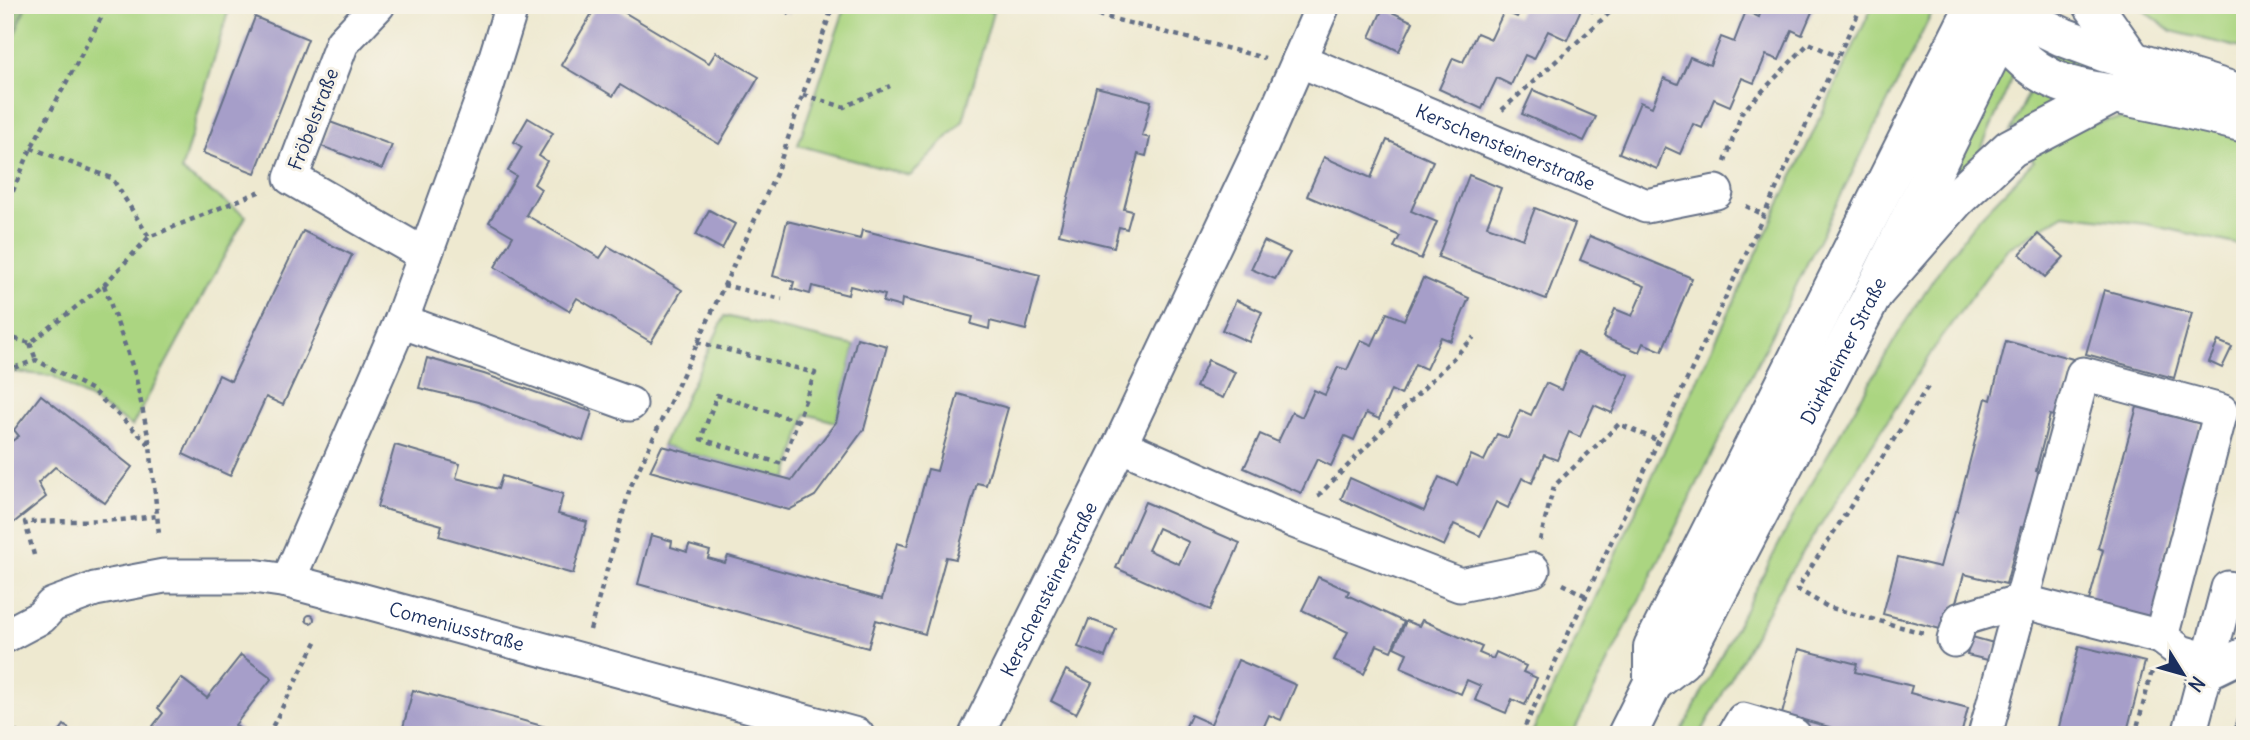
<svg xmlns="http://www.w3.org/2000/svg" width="2250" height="740" font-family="Delius,sans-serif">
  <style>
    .green { fill: #abd581; stroke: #638270; stroke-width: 2 }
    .forest { fill: #88b66f; stroke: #527266; stroke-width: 2 }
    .building { fill: #a69ec9; fill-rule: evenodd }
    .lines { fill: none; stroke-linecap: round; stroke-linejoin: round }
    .street-casing { stroke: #657086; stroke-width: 37 }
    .secondary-casing { stroke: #657086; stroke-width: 42 }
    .highway-casing { stroke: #657086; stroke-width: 42 }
    .path { stroke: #657086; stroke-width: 4.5; stroke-dasharray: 5 5; stroke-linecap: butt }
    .street { stroke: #fff; stroke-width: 33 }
    .secondary { stroke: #fff; stroke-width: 38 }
    .highway { stroke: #fff; stroke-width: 38 }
    .labels { text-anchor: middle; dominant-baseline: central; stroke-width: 6; stroke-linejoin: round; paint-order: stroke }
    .street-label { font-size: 19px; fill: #1b2f5e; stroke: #f7f3e8 }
  </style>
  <rect width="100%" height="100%" fill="#f7f3e8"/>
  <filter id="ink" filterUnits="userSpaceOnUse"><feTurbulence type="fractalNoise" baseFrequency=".0143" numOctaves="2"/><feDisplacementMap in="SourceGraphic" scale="14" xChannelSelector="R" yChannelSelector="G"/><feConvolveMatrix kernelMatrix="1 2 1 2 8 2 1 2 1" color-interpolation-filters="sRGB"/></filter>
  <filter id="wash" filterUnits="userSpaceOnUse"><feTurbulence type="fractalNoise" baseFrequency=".00686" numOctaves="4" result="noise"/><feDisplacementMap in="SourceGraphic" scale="28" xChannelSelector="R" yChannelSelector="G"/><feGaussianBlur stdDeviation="1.57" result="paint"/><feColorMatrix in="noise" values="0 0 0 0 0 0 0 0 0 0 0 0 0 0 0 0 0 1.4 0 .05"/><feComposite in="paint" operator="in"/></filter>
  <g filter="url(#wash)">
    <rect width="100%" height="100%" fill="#eee9d0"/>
    <g class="green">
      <polygon points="26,5 230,5 181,171 246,216 132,426 53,376 5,371 5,62"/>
      <polygon points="846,5 967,5 993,12 963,121 910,176 798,145"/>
      <polygon points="1873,5 1936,5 1572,735 1531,735"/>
      <polygon points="2137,5 2245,5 2245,49 2171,31"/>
      <polygon points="2053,43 2121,73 2118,80 2044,59"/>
      <polygon points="2000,62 2014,74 1979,154 1944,186"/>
      <polygon points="2031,88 2065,99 2010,132"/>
      <polygon points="2152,116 2245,131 2245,246 2146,224 2064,214 2007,249 1940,339 1783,583 1700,735 1680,735 1807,490 1904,324 1940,269 1978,219 2034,161 2024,153 2075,129 2108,120"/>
      <polygon points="725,316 855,346 836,422 806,414 787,479 662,446"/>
    </g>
    <polygon class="forest" points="5,5 26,5 5,62"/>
    <g id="blocks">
      <g class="building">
        <polygon points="597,5 612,5 709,63 716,52 759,77 719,144 620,85 613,96 561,65"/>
        <polygon points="774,5 794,5 789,14"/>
        <polygon points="1523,5 1595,5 1592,12 1582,7 1567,40 1548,31 1534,59 1525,55 1511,85 1497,78 1482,109 1439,89 1453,58 1463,62 1477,33 1491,39 1504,11 1517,17"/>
        <polygon points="1763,5 1815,5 1802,35 1792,30 1779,60 1766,55 1754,83 1742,78 1730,106 1714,99 1702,128 1693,124 1680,154 1665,147 1657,169 1619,153 1640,102 1652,107 1664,78 1678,84 1690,57 1710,65 1721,37 1734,42 1746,11 1759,17"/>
        <polygon points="1383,8 1413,22 1399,51 1370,37"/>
        <polygon points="255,17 308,39 255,173 203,153"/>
        <polygon points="1096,87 1151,101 1142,136 1150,138 1146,156 1138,154 1124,209 1132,211 1127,229 1119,227 1114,247 1059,234"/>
        <polygon points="1533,90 1596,117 1584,141 1522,114"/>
        <polygon points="528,118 553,133 539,156 547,161 534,184 541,189 526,215 600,258 608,246 682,290 651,342 577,298 569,311 495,267 513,236 489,222 516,176 508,171 522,147 514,142"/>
        <polygon points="330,122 392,145 382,169 321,146"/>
        <polygon points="1387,140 1433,161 1411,211 1437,222 1421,259 1394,247 1400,236 1307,196 1324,157 1371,178"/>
        <polygon points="1469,175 1501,188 1487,226 1523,239 1535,208 1575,224 1546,299 1438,257"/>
        <polygon points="709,210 735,224 722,249 696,235"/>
        <polygon points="787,221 860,239 862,230 1040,275 1026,330 990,321 989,329 971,324 973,317 902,299 901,307 883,302 885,295 850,286 848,295 812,286 810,294 792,289 794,282 773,276"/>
        <polygon points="303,231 352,255 283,405 266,397 230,476 183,454 219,375 231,381"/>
        <polygon points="2038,234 2064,257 2045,277 2020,254"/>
        <polygon points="1590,236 1692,278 1662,351 1643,343 1639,352 1603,337 1615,309 1632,316 1645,286 1580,260"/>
        <polygon points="1264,241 1290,253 1275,279 1251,269"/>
        <polygon points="1423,278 1469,298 1451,341 1441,337 1426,369 1415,364 1401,395 1391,390 1379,419 1366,413 1354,440 1345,436 1331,466 1317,459 1301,493 1244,468 1260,434 1278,442 1292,412 1302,417 1314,390 1325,395 1338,367 1347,370 1361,340 1372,345 1387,313 1404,320"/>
        <polygon points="2104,290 2192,313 2174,378 2086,354"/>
        <polygon points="1236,300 1262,312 1249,342 1222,330"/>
        <polygon points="857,338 887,346 864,429 815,496 789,510 650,471 662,446 792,480 836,422"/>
        <polygon points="2006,341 2073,359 2058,417 2050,415 2036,471 2042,473 2028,529 2021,527 2006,584 1964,574 1948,631 1883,614 1898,557 1940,567 1955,511 1957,511 1986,398 1991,400"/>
        <polygon points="2218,341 2232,347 2222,368 2209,362"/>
        <polygon points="1577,352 1629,375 1612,413 1594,405 1580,437 1569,432 1557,460 1544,455 1532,483 1522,478 1508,508 1496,502 1480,536 1454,524 1444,546 1341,499 1350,478 1424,511 1439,477 1457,485 1471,455 1484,461 1497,434 1508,438 1520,410 1531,415 1546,383 1561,390"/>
        <polygon points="427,358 484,374 592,412 583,441 478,402 419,388"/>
        <polygon points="1208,360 1235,372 1223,398 1196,387"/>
        <polygon points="958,394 1008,408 986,485 977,483 956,559 946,557 925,634 876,620 868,648 638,584 651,535 672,541 671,547 687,552 689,545 710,551 708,558 725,563 728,556 882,599 897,543 907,546 928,469 937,471"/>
        <polygon points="41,395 132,467 105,503 55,467 38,483 46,497 12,524 5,516 5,446 19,436 14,430"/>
        <polygon points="2137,407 2201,424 2162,565 2170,567 2154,625 2087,608 2103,550 2098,548"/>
        <polygon points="395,445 460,464 456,478 498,489 502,476 563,494 558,514 587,522 573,574 439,536 442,525 377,507"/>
        <path d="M1145,502L1240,543L1210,610L1116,568ZM1158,528L1189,542L1179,564L1148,550Z"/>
        <polygon points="1318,577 1349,591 1347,595 1404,622 1391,651 1377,645 1364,674 1334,660 1348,632 1302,610"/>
        <circle cx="310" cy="619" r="4"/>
        <polygon points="1089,619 1116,629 1105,657 1078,647"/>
        <polygon points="1422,620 1482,647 1479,653 1493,659 1496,652 1526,666 1523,672 1537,678 1525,705 1512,699 1506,713 1475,700 1481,686 1467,680 1461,694 1401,668 1407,653 1394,647 1406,621 1419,626"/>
        <polygon points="1972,637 1997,644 1992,661 1967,655"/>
        <polygon points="2079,646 2145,662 2126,735 2057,735"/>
        <polygon points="1799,649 1857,664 1855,672 1912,686 1910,693 1968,708 1961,735 1839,735 1840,730 1782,714"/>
        <polygon points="241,655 272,678 235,725 247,735 146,735 163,713 158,708 181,678 207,698"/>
        <polygon points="1238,660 1296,685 1281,720 1269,715 1260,735 1182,735 1191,715 1211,724"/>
        <polygon points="1066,670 1092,683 1076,714 1051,701"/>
        <polygon points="413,690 571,734 571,735 401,735"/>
        <polygon points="2241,707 2245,708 2245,735 2233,735"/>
        <polygon points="64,725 76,735 57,735"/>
      </g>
    </g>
  </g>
  <g filter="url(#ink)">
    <use href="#blocks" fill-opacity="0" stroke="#657086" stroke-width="2"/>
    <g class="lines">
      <g class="street-casing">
        <g id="street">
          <polyline points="378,5 342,43 291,178 425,255"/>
          <path id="s1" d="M1299,60L1646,206L1716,192"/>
          <polyline points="401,321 630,404"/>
          <polyline points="1120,445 1294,521 1460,585 1533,570"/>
          <polyline points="288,581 401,321 487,86 512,5"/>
          <path id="s2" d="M5,636L41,617L52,605L95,589L164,576H253L288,581L364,601L857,735"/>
          <polyline points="1954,640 1961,619 2021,601 2161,637 2181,652 2209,660"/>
          <polyline points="2206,673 2245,654"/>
          <path id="s3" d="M976,735L1120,445L1261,147L1323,5"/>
          <polyline points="1734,735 1743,720 1794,735"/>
          <polyline points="1985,735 2083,374 2221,411 2161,637"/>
          <polyline points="2189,735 2228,588 2245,592"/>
        </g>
      </g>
      <g class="secondary-casing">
        <g id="secondary">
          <polyline points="1653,683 1653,647 1975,5"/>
          <path id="s4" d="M1627,735L1653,683L1682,660L1873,294L2014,7"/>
        </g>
      </g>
      <g class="highway-casing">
        <g id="highway">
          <path d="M1984,5C1999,33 2018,61 2047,76C2070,89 2099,91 2124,96C2165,104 2205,113 2245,123"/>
          <polyline points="1996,5 2063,37 2103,52 2245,95"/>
          <polyline points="2093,5 2134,63"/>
          <polyline points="1873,294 1956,199 2011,148 2114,94"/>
        </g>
      </g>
      <g class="path">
        <polyline points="1059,5 1265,58"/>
        <polyline points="803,95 844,107 890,86"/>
        <polyline points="1502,110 1618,5"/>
        <polyline points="31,148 112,178 149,237"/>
        <polyline points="1725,162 1742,112 1809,43 1838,57"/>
        <polyline points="1746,206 1764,215"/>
        <polyline points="5,210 31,148 108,5"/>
        <polyline points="104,285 135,374 150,445 159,534"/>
        <polyline points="723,285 782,299"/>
        <polyline points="5,336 30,343 104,285 149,237 261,191"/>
        <polyline points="697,342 815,373 782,464 701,439 717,395 798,421"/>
        <polyline points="30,343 36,360"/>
        <polyline points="5,371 36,360 92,390 149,444"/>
        <polyline points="1318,496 1474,337"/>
        <polyline points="1540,540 1554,486 1619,424 1659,441"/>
        <polyline points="34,555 25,522 120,520 158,516"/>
        <polyline points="1563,584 1586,596"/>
        <polyline points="590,630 630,488 776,174 833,5"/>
        <polyline points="1923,633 1828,607 1797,589 1929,385"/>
        <polyline points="5,714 16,732 13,735"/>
        <polyline points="268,735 318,638"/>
        <polyline points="1288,735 1294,729"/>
        <polyline points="1521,735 1862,5"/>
        <polyline points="2135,735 2152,671"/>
      </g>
      <use href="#street" class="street"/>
      <use href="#secondary" class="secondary"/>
      <use href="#highway" class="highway"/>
    </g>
  </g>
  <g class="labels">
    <g class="street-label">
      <text transform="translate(313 119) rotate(-69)">Fröbelstraße</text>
      <text stroke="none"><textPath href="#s1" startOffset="224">Kerschensteinerstraße</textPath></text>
      <text stroke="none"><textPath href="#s4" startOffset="444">Dürkheimer Straße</textPath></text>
      <text stroke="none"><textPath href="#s3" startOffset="163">Kerschensteinerstraße</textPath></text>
      <text stroke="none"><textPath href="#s2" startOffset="472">Comeniusstraße</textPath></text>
    </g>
  </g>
  <rect width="2250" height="740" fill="none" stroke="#f7f3e8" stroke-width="28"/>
  <g transform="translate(2183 674) rotate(127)" stroke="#f7f3e8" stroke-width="5" paint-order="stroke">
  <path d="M0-5L12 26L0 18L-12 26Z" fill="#1b2f5e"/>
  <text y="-10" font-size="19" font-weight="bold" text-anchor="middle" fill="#1b2f5e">N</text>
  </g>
</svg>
